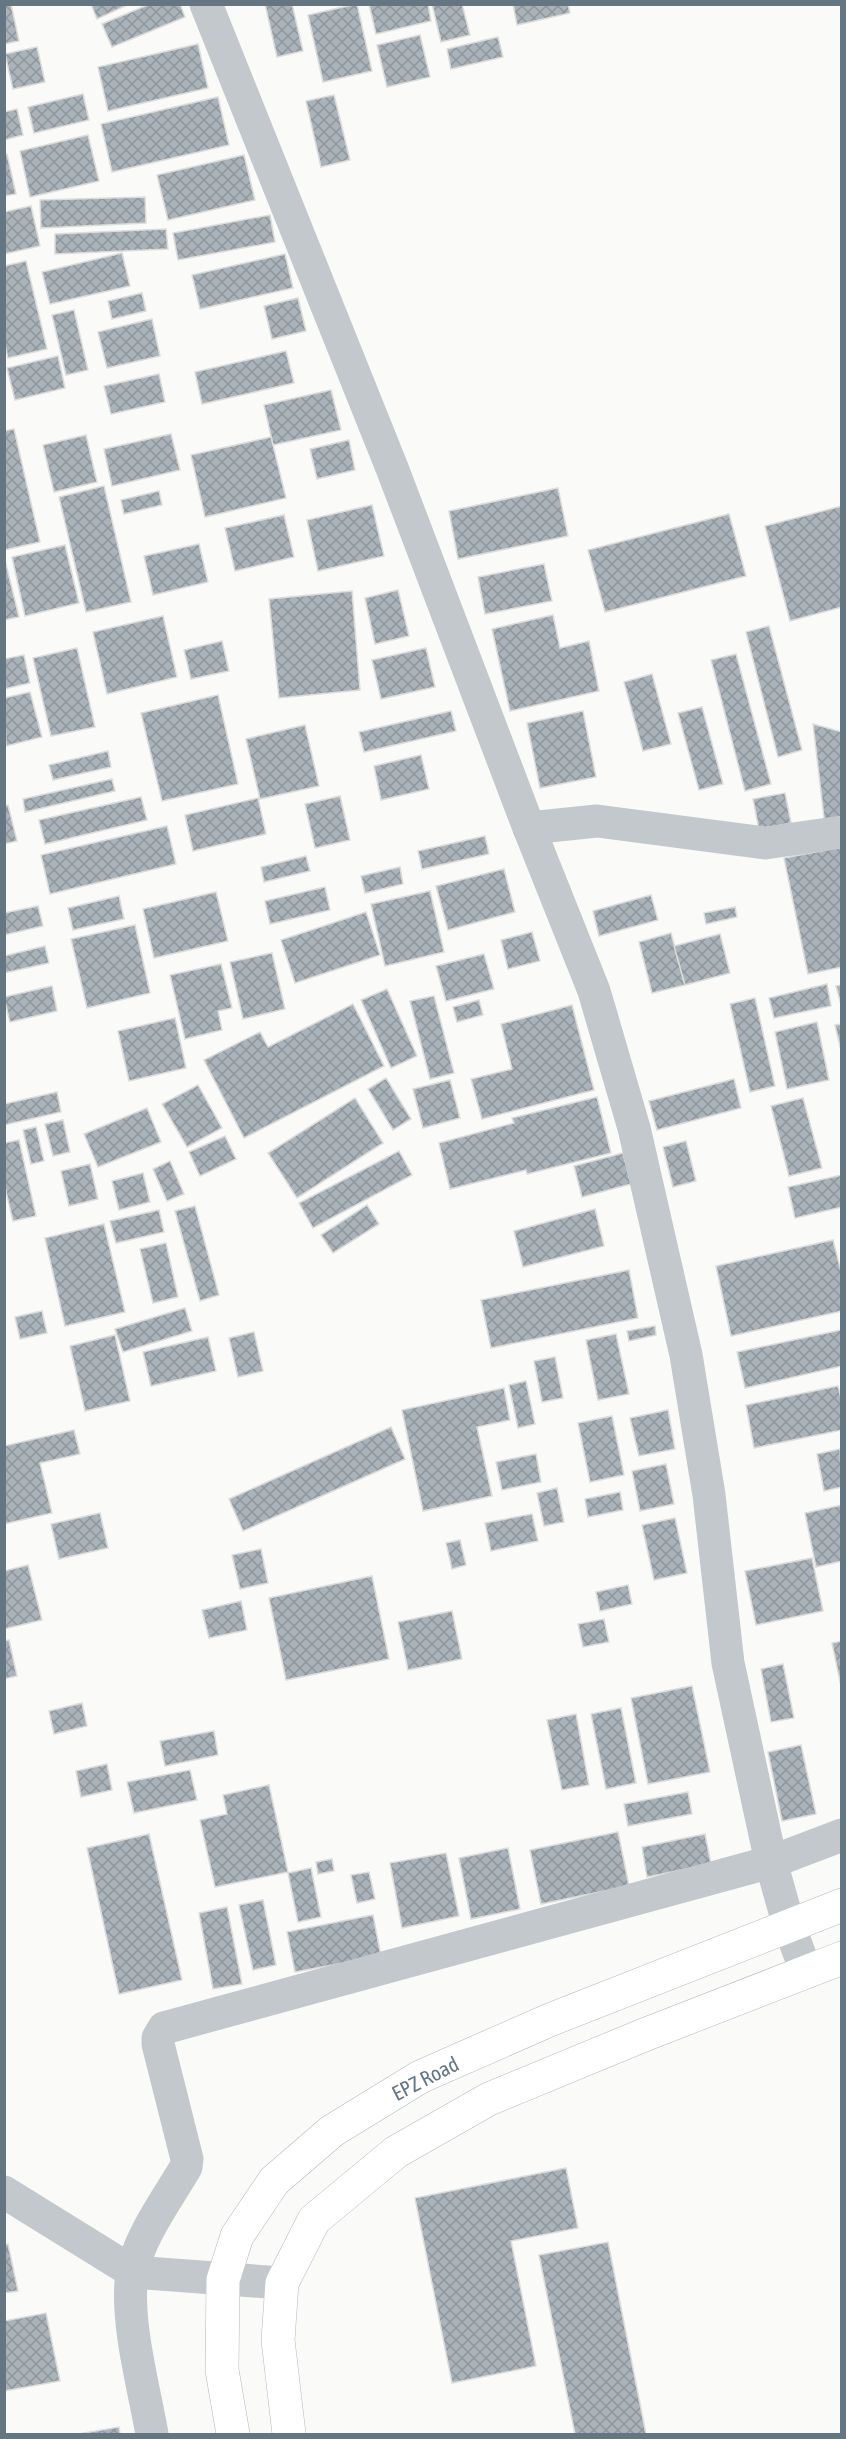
<svg xmlns="http://www.w3.org/2000/svg" width="846" height="2439" font-family="'Asap Condensed',sans-serif">
  <style>
    .building { fill: url(#building-cross-hatch); stroke: #dcdcda; stroke-width: 1.5 }
    .lines { fill: none; stroke-linecap: round; stroke-linejoin: round }
    .secondary-casing { stroke: #b3babf; stroke-width: 34 }
    .street { stroke: #c3c8cc; stroke-width: 33 }
    .secondary { stroke: #fff; stroke-width: 33 }
    .labels { text-anchor: middle; dominant-baseline: central; stroke-width: 6; stroke-linejoin: round; paint-order: stroke }
    .street-label { font-size: 21px; fill: #657683; stroke: #fff }
  </style>
  <defs>
    <pattern id="building-cross-hatch" width="8" height="8" patternUnits="userSpaceOnUse" patternTransform="scale(1.5)"><rect width="8" height="8" fill="#aab3b9"/><path d="M0 0l8 8M0 8l8-8" fill="none" stroke="#8e969c"/></pattern>
  </defs>
  <rect width="100%" height="100%" fill="#fafaf8"/>
  <g class="building">
    <polygon points="11,4 19,41 4,44 4,5"/>
    <polygon points="91,4 129,4 97,19"/>
    <polygon points="150,4 180,4 185,17 112,47 102,24"/>
    <polygon points="265,4 292,4 303,51 277,57"/>
    <polygon points="357,4 372,71 323,82 308,15"/>
    <polygon points="369,4 428,4 431,21 376,34"/>
    <polygon points="432,4 462,4 470,35 441,42"/>
    <polygon points="513,4 568,4 570,13 517,25"/>
    <polygon points="420,35 430,77 387,87 377,45"/>
    <polygon points="498,37 503,57 451,69 447,49"/>
    <polygon points="198,44 208,88 108,111 98,67"/>
    <polygon points="37,47 45,82 13,89 5,54"/>
    <polygon points="83,94 89,120 34,133 28,107"/>
    <polygon points="334,95 350,160 321,167 306,101"/>
    <polygon points="218,97 229,145 112,172 101,124"/>
    <polygon points="17,109 23,135 4,140 4,112"/>
    <polygon points="88,135 99,181 30,197 20,151"/>
    <polygon points="7,154 16,194 4,196 4,155"/>
    <polygon points="244,155 255,200 168,220 157,175"/>
    <polygon points="145,197 146,223 41,228 40,200"/>
    <polygon points="31,206 40,246 4,254 4,212"/>
    <polygon points="270,215 275,242 178,260 173,233"/>
    <polygon points="166,229 168,249 55,254 55,234"/>
    <polygon points="122,253 130,286 50,304 42,272"/>
    <polygon points="285,254 293,288 200,309 192,275"/>
    <polygon points="26,261 47,349 8,358 4,341 4,266"/>
    <polygon points="142,293 146,311 112,319 108,301"/>
    <polygon points="298,298 306,331 272,339 264,306"/>
    <polygon points="74,310 88,370 66,375 52,315"/>
    <polygon points="152,319 160,356 107,368 98,332"/>
    <polygon points="286,351 294,383 202,404 195,372"/>
    <polygon points="58,356 65,388 15,400 7,368"/>
    <polygon points="159,374 165,402 111,414 104,386"/>
    <polygon points="331,390 341,430 273,445 264,405"/>
    <polygon points="14,429 40,542 4,550 4,431"/>
    <polygon points="171,434 180,470 112,486 104,449"/>
    <polygon points="86,435 97,482 54,492 43,445"/>
    <polygon points="271,437 286,498 205,517 191,455"/>
    <polygon points="349,440 355,470 317,479 310,449"/>
    <polygon points="104,486 131,602 86,612 59,497"/>
    <polygon points="558,488 568,536 458,559 449,511"/>
    <polygon points="159,491 162,505 124,514 121,500"/>
    <polygon points="372,505 384,556 318,571 307,520"/>
    <polygon points="842,506 842,607 790,621 765,526"/>
    <polygon points="729,514 746,576 605,612 588,550"/>
    <polygon points="284,515 294,557 235,571 225,528"/>
    <polygon points="199,544 208,582 153,595 144,556"/>
    <polygon points="65,545 79,603 25,616 12,557"/>
    <polygon points="4,556 19,617 4,620"/>
    <polygon points="544,564 552,601 485,614 478,577"/>
    <polygon points="398,590 409,636 375,644 365,598"/>
    <polygon points="352,591 360,690 279,698 269,599"/>
    <polygon points="553,615 560,648 589,641 599,691 510,711 492,629"/>
    <polygon points="163,616 177,677 107,694 93,632"/>
    <polygon points="769,626 802,750 778,757 746,632"/>
    <polygon points="222,641 229,671 191,679 184,650"/>
    <polygon points="77,648 95,727 51,736 33,658"/>
    <polygon points="426,648 435,687 381,699 372,660"/>
    <polygon points="736,654 771,784 745,791 711,660"/>
    <polygon points="24,655 30,683 4,689 4,659"/>
    <polygon points="652,674 671,744 643,751 624,682"/>
    <polygon points="30,692 42,737 6,746 4,698"/>
    <polygon points="218,695 238,784 162,801 141,713"/>
    <polygon points="702,707 723,784 699,790 678,713"/>
    <polygon points="451,711 456,731 364,752 359,732"/>
    <polygon points="583,711 596,777 540,788 527,723"/>
    <polygon points="813,724 842,732 842,825 825,826"/>
    <polygon points="305,725 319,786 260,799 246,739"/>
    <polygon points="108,751 111,767 53,780 49,765"/>
    <polygon points="421,755 429,789 381,800 374,766"/>
    <polygon points="112,779 115,791 25,812 23,799"/>
    <polygon points="785,793 791,823 759,830 753,799"/>
    <polygon points="340,796 350,840 315,848 305,804"/>
    <polygon points="141,797 147,820 45,844 39,820"/>
    <polygon points="258,798 266,834 193,851 185,815"/>
    <polygon points="8,805 17,841 4,844 4,806"/>
    <polygon points="167,826 176,864 50,894 41,855"/>
    <polygon points="485,836 489,854 422,869 418,851"/>
    <polygon points="842,847 842,967 808,974 784,858"/>
    <polygon points="306,856 310,871 264,882 261,867"/>
    <polygon points="400,867 403,884 365,893 361,876"/>
    <polygon points="504,869 515,912 448,930 436,886"/>
    <polygon points="325,887 330,910 270,924 265,901"/>
    <polygon points="430,891 444,952 385,966 371,904"/>
    <polygon points="216,892 228,941 154,958 143,909"/>
    <polygon points="651,895 658,920 599,936 593,911"/>
    <polygon points="119,896 124,919 73,930 68,908"/>
    <polygon points="38,906 43,926 4,935 4,913"/>
    <polygon points="735,907 737,917 706,924 704,913"/>
    <polygon points="366,912 380,955 295,983 281,940"/>
    <polygon points="135,925 150,993 87,1008 71,939"/>
    <polygon points="532,932 540,961 508,969 501,940"/>
    <polygon points="671,933 685,985 652,993 639,942"/>
    <polygon points="720,934 730,973 685,985 674,946"/>
    <polygon points="45,946 49,963 4,973 4,956"/>
    <polygon points="272,953 285,1009 243,1019 230,962"/>
    <polygon points="484,954 494,989 446,1001 436,966"/>
    <polygon points="221,964 232,1008 218,1011 222,1030 185,1039 170,975"/>
    <polygon points="827,984 831,1006 774,1018 769,998"/>
    <polygon points="842,985 842,1008 836,986"/>
    <polygon points="52,986 57,1011 10,1022 4,997"/>
    <polygon points="387,989 417,1056 391,1068 361,1000"/>
    <polygon points="434,996 454,1073 430,1079 410,1001"/>
    <polygon points="755,998 775,1086 750,1092 730,1004"/>
    <polygon points="479,1000 483,1015 457,1022 453,1007"/>
    <polygon points="353,1004 384,1066 244,1138 204,1060 260,1032 268,1047"/>
    <polygon points="572,1005 594,1090 482,1119 471,1079 512,1069 501,1024"/>
    <polygon points="175,1018 186,1068 129,1081 118,1031"/>
    <polygon points="817,1022 829,1080 787,1089 775,1032"/>
    <polygon points="842,1024 842,1055 835,1025"/>
    <polygon points="386,1078 411,1119 393,1130 368,1089"/>
    <polygon points="734,1079 741,1108 657,1130 649,1101"/>
    <polygon points="450,1080 460,1118 423,1128 413,1089"/>
    <polygon points="198,1085 222,1128 187,1147 162,1104"/>
    <polygon points="57,1092 61,1112 4,1125 4,1104"/>
    <polygon points="597,1097 611,1153 527,1174 526,1170 450,1189 439,1143 514,1123 512,1118"/>
    <polygon points="355,1098 383,1143 297,1198 268,1153"/>
    <polygon points="803,1098 822,1168 789,1176 771,1106"/>
    <polygon points="147,1108 161,1142 98,1167 84,1134"/>
    <polygon points="63,1120 70,1152 53,1156 45,1124"/>
    <polygon points="36,1127 44,1161 31,1164 23,1130"/>
    <polygon points="225,1136 236,1159 200,1176 189,1152"/>
    <polygon points="19,1140 36,1216 13,1221 4,1183 4,1143"/>
    <polygon points="686,1141 696,1181 673,1187 663,1147"/>
    <polygon points="399,1151 412,1175 313,1228 299,1203"/>
    <polygon points="623,1153 631,1184 582,1197 574,1166"/>
    <polygon points="170,1161 184,1194 167,1201 153,1169"/>
    <polygon points="90,1164 98,1199 69,1206 61,1171"/>
    <polygon points="143,1173 150,1202 119,1210 112,1181"/>
    <polygon points="842,1175 842,1207 795,1218 788,1187"/>
    <polygon points="367,1205 379,1224 333,1253 321,1235"/>
    <polygon points="195,1206 219,1295 200,1301 175,1211"/>
    <polygon points="595,1209 604,1246 523,1267 514,1231"/>
    <polygon points="159,1210 164,1232 116,1243 110,1221"/>
    <polygon points="104,1224 125,1312 65,1326 45,1238"/>
    <polygon points="833,1240 842,1275 842,1311 731,1336 716,1266"/>
    <polygon points="166,1243 178,1297 153,1303 140,1249"/>
    <polygon points="629,1270 638,1318 491,1348 481,1300"/>
    <polygon points="185,1308 192,1331 123,1352 115,1329"/>
    <polygon points="42,1311 47,1333 20,1339 15,1317"/>
    <polygon points="655,1326 656,1335 629,1341 627,1331"/>
    <polygon points="841,1330 842,1366 745,1388 737,1352"/>
    <polygon points="254,1332 263,1371 238,1377 229,1338"/>
    <polygon points="616,1334 629,1394 598,1400 586,1340"/>
    <polygon points="115,1335 130,1401 85,1411 70,1346"/>
    <polygon points="208,1337 216,1371 151,1386 143,1352"/>
    <polygon points="555,1357 563,1398 542,1402 534,1361"/>
    <polygon points="526,1381 535,1424 518,1428 509,1385"/>
    <polygon points="838,1386 842,1402 842,1430 754,1448 746,1405"/>
    <polygon points="504,1388 510,1420 477,1427 492,1496 423,1511 402,1410"/>
    <polygon points="668,1410 675,1449 639,1456 630,1418"/>
    <polygon points="612,1416 624,1475 590,1482 578,1423"/>
    <polygon points="391,1427 405,1459 243,1531 229,1499"/>
    <polygon points="74,1430 80,1454 40,1463 52,1513 4,1524 4,1446"/>
    <polygon points="840,1449 842,1487 824,1491 817,1454"/>
    <polygon points="536,1454 541,1482 502,1490 496,1462"/>
    <polygon points="666,1464 674,1504 640,1511 632,1471"/>
    <polygon points="557,1488 564,1522 544,1526 537,1493"/>
    <polygon points="620,1492 623,1510 588,1517 585,1499"/>
    <polygon points="842,1505 842,1561 816,1567 805,1513"/>
    <polygon points="100,1513 108,1548 59,1559 51,1524"/>
    <polygon points="532,1514 538,1541 491,1551 485,1523"/>
    <polygon points="675,1518 687,1573 654,1580 642,1525"/>
    <polygon points="460,1540 466,1565 452,1569 446,1543"/>
    <polygon points="261,1549 268,1583 240,1589 232,1555"/>
    <polygon points="812,1558 823,1611 756,1625 745,1571"/>
    <polygon points="28,1565 42,1620 4,1629 4,1571"/>
    <polygon points="372,1576 389,1659 286,1680 269,1598"/>
    <polygon points="628,1585 632,1604 600,1611 596,1592"/>
    <polygon points="241,1601 247,1630 209,1638 202,1610"/>
    <polygon points="452,1611 462,1659 408,1670 398,1622"/>
    <polygon points="604,1619 609,1642 583,1647 578,1624"/>
    <polygon points="9,1640 17,1676 4,1679 4,1641"/>
    <polygon points="842,1641 842,1691 832,1643"/>
    <polygon points="783,1664 794,1718 771,1722 761,1669"/>
    <polygon points="692,1686 710,1772 648,1784 631,1698"/>
    <polygon points="82,1703 87,1726 54,1734 49,1711"/>
    <polygon points="621,1708 636,1783 606,1789 591,1714"/>
    <polygon points="576,1714 589,1785 562,1790 547,1720"/>
    <polygon points="214,1731 218,1755 165,1766 160,1741"/>
    <polygon points="801,1745 816,1814 782,1821 768,1752"/>
    <polygon points="107,1764 112,1790 81,1797 76,1771"/>
    <polygon points="190,1770 197,1800 134,1813 127,1782"/>
    <polygon points="269,1785 288,1872 215,1887 200,1820 227,1814 223,1795"/>
    <polygon points="688,1792 692,1814 628,1826 624,1804"/>
    <polygon points="618,1832 629,1886 541,1904 530,1850"/>
    <polygon points="149,1834 182,1980 119,1994 87,1848"/>
    <polygon points="705,1834 711,1864 647,1877 642,1847"/>
    <polygon points="508,1848 520,1909 471,1919 459,1858"/>
    <polygon points="446,1853 459,1916 402,1928 390,1863"/>
    <polygon points="332,1859 334,1871 318,1874 316,1862"/>
    <polygon points="311,1868 321,1917 298,1922 288,1873"/>
    <polygon points="369,1872 375,1899 357,1903 351,1875"/>
    <polygon points="263,1900 276,1965 253,1970 239,1905"/>
    <polygon points="227,1907 242,1984 213,1989 199,1913"/>
    <polygon points="373,1915 381,1956 295,1972 287,1932"/>
    <polygon points="566,2168 578,2228 511,2241 536,2366 452,2383 415,2198"/>
    <polygon points="608,2242 646,2434 575,2434 539,2255"/>
    <polygon points="8,2244 18,2291 4,2293 4,2245"/>
    <polygon points="46,2313 60,2381 4,2391 4,2321"/>
    <polygon points="119,2427 120,2434 78,2434"/>
  </g>
  <g class="lines">
    <g class="secondary-casing">
      <g id="secondary">
        <polyline points="233,2434 222,2370 223,2280 237,2236 274,2181 332,2131 420,2077 552,2019 842,1905"/>
        <polyline points="289,2434 278,2340 282,2283 314,2220 396,2152 489,2099 644,2035 842,1958"/>
      </g>
    </g>
    <g class="street">
      <polyline points="206,4 392,468 529,828 594,991 634,1128 686,1355 709,1495 728,1663 771,1862 789,1926 806,1971"/>
      <polyline points="529,828 597,821 765,843 842,832"/>
      <polyline points="4,2192 133,2272 282,2283"/>
      <path d="M152,2434C144,2388 125,2320 132,2274C138,2238 168,2198 186,2167L187,2159L158,2044V2038L164,2028L771,1862L842,1835"/>
    </g>
    <use href="#secondary" class="secondary"/>
  </g>
  <g class="labels">
    <g class="street-label">
      <text transform="translate(425 2078) rotate(-27)">EPZ Road</text>
    </g>
  </g>
  <rect width="846" height="2439" fill="none" stroke="#657683" stroke-width="12"/>
</svg>
